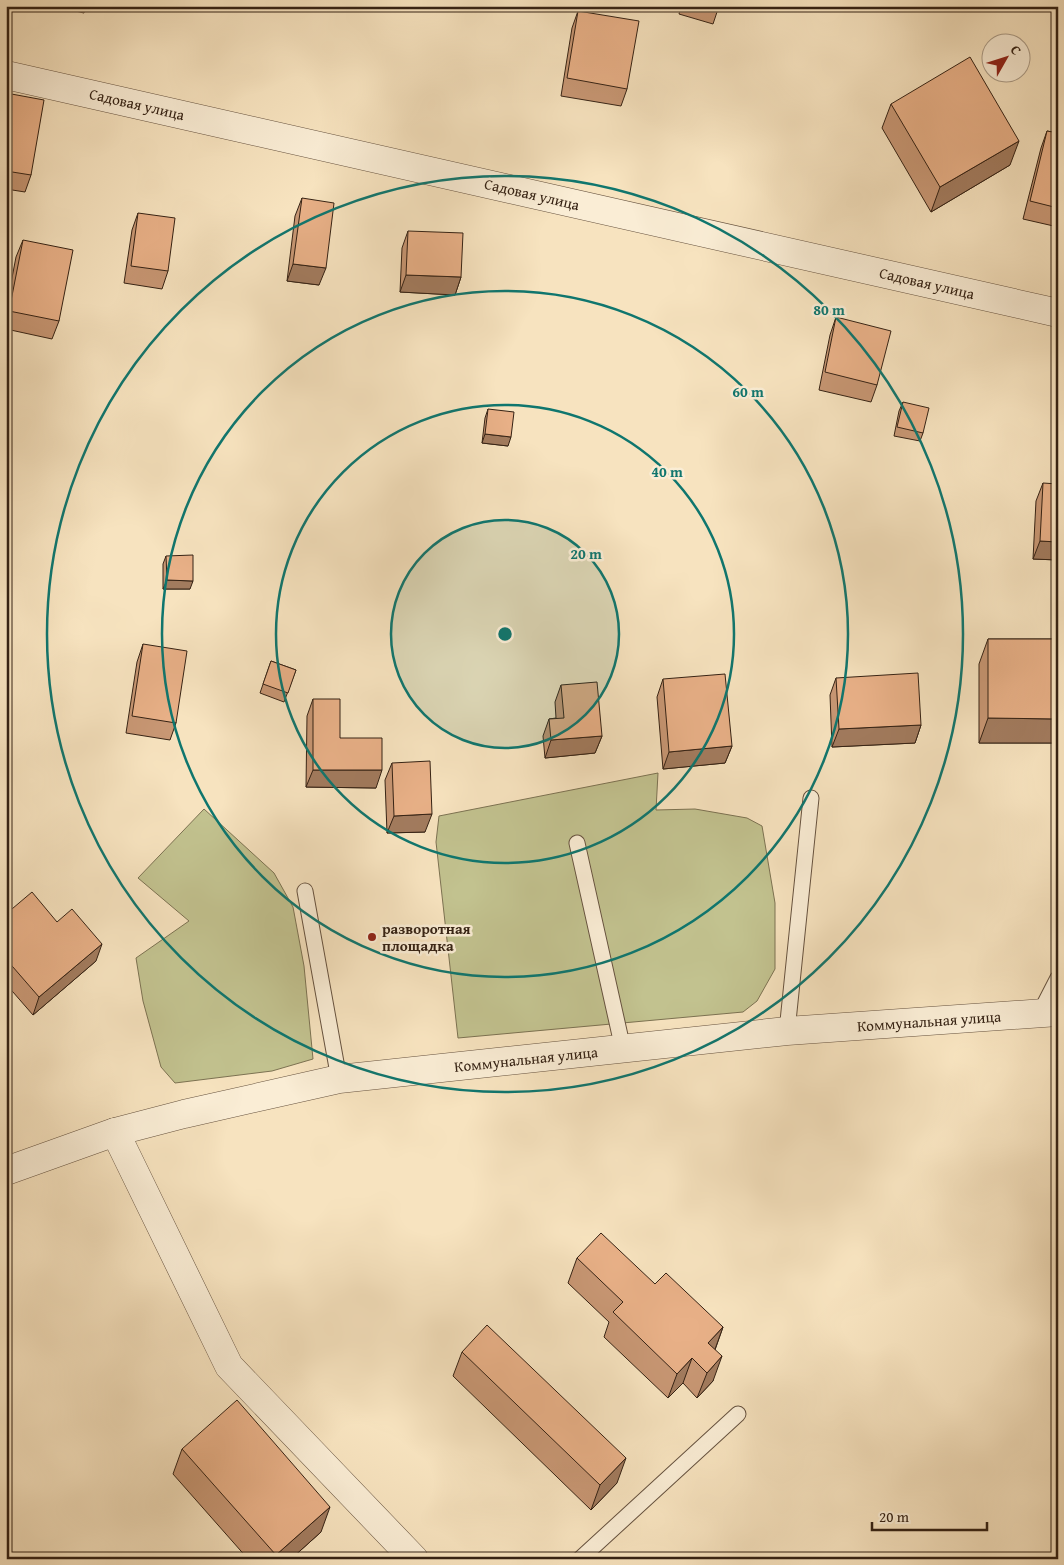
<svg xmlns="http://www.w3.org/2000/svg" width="1064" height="1565" font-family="'Gentium Book Plus',serif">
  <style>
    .green { fill: #c2c28f; stroke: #7c7252 }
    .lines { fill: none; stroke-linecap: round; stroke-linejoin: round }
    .lane-casing { stroke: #66523f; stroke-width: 17 }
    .street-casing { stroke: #66523f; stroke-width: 29 }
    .lane { stroke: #faedd5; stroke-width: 15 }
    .street { stroke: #faedd5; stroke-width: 28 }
    .wall { fill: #c89774; stroke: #352214 }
    .shaded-wall { fill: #a27b5e; stroke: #352214 }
    .building { fill: #e8b087; stroke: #352214 }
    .ring { fill: none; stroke: #0f766e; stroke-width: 2.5 }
    .poi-dot { fill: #8f2418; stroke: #faedd5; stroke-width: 2 }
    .labels { text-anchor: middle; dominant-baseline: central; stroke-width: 5; stroke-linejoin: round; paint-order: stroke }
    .street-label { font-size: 15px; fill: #352214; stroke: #faedd5 }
    .poi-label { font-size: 15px; font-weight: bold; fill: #352214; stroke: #faedd5; text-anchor: start }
    .centre { fill: #0f766e; stroke: #faedd5; stroke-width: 2.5 }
    .ring-label { font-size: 15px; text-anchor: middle; font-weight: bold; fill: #0f766e; stroke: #faedd5; stroke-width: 5; stroke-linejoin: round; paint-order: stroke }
  </style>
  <rect width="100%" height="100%" fill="#f7e3bf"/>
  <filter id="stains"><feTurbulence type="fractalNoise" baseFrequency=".004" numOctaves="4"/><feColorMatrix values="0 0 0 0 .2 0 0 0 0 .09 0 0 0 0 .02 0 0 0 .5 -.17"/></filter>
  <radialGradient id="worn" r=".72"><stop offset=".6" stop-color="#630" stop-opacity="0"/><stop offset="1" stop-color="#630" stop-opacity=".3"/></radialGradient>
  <g class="green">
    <polygon points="658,773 656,810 695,809 747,818 762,826 775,903 775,969 757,1001 743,1012 458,1038 436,842 439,816"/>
    <polygon points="204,809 274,873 293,907 304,966 313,1059 272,1071 175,1083 161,1067 143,1001 136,958 189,921 138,878"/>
  </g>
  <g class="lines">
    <g class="lane-casing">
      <g id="lane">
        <polyline points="577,843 623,1049"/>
        <polyline points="305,891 339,1079"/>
        <polyline points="1040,1013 1058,978"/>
        <polyline points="787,1031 811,798"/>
        <polyline points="580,1559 738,1414"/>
      </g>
    </g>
    <g class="street-casing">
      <g id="street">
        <polyline points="6,75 1058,313"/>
        <polyline points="115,1132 229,1366 414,1559"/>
        <polyline points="6,1171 115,1132 184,1114 339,1079 787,1031 1058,1012"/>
      </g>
    </g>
    <use href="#lane" class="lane"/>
    <use href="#street" class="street"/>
  </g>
  <g class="wall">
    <polygon points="55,6 86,6 84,13"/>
    <polygon points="681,6 719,6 713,24 679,14"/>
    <polygon points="578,11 627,89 621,106 561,96 572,28"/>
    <polygon points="6,93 31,175 25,192 6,189"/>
    <polygon points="891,104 1010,165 931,212 882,128"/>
    <polygon points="1047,131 1058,133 1058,227 1023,219 1041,148"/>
    <polygon points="302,198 319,285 287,281 295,216"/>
    <polygon points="138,213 168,271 162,289 124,283 132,230"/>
    <polygon points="408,231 461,277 455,295 400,292 402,248"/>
    <polygon points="23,240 59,321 52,339 6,329 6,309 16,257"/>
    <polygon points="836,317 877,385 871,402 819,390 830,335"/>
    <polygon points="903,402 923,433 920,441 894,436 899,411"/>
    <polygon points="488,409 508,446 482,443 485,418"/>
    <polygon points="1043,483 1058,560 1033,559 1036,501"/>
    <polygon points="166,556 190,589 163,589 163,564"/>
    <polygon points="988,639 1058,639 1058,743 979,743 979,664"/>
    <polygon points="143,644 176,723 170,740 126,733 137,662"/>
    <polygon points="271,661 296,670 284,702 260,693"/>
    <polygon points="836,678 921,725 915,743 832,747 830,695"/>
    <polygon points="663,679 732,746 725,763 663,769 657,697"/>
    <polygon points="561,685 602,736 595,753 545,758 543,736 549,719 556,718 555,702"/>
    <polygon points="313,699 340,738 376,788 306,787 307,716"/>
    <polygon points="392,763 425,832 387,833 385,780"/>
    <polygon points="6,914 57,922 96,961 33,1015 6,984"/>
    <polygon points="577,1258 655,1284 723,1327 715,1350 713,1381 697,1398 683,1383 668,1398 604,1337 609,1322 568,1283"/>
    <polygon points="462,1352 617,1483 591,1510 453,1376"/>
    <polygon points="182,1449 321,1532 291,1559 248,1559 173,1474"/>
  </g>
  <g class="shaded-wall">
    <polygon points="1019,141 1010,165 931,212 940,187"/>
    <polygon points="293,264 326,268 319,285 287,281"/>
    <polygon points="406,275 461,277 455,295 400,292"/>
    <polygon points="485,434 511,437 508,446 482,443"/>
    <polygon points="1040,541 1058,542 1058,560 1033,559"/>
    <polygon points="167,580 193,581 190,589 163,589"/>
    <polygon points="988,718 1058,719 1058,743 979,743"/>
    <polygon points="921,725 915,743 832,747 839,729"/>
    <polygon points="602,736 595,753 545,758 551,740"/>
    <polygon points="732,746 725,763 663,769 669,752"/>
    <polygon points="313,770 382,770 376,788 306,787"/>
    <polygon points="432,814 425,832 387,833 394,816"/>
    <polygon points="102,944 96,961 33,1015 39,997"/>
    <polygon points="723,1327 714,1352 708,1343"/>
    <polygon points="722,1356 713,1381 697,1398 707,1373"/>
    <polygon points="692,1358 683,1383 668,1398 677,1374"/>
    <polygon points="626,1458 617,1483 591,1510 600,1485"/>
    <polygon points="330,1507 321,1532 291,1559 275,1559 276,1555"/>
  </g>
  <g class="building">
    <polygon points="578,11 639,21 627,89 567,78"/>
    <polygon points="970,57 1019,141 940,187 891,104"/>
    <polygon points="6,93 44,100 31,175 6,171"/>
    <polygon points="1047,131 1058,133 1058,208 1030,201"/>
    <polygon points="302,198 334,203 326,268 293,264"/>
    <polygon points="138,213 175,218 168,271 131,266"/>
    <polygon points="408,231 463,233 461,277 406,275"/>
    <polygon points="23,240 73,250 59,321 9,311"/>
    <polygon points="836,317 891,331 877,385 825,372"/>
    <polygon points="903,402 929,408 923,433 897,427"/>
    <polygon points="488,409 514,412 511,437 485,434"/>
    <polygon points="1043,483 1058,484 1058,542 1040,541"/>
    <polygon points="193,555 193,581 167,580 166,556"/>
    <polygon points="988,639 1058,639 1058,719 988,718"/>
    <polygon points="143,644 187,651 176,723 132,716"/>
    <polygon points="271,661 296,670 288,693 263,684"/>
    <polygon points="918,673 921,725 839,729 836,678"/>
    <polygon points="725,674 732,746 669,752 663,679"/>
    <polygon points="597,682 602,736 551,740 549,719 564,718 561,685"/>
    <polygon points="313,699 340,699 340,738 382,738 382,770 313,770"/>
    <polygon points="430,761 432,814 394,816 392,763"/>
    <polygon points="32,892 57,922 72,909 102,944 39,997 6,959 6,914"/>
    <polygon points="601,1233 655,1284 666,1273 723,1327 708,1343 722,1356 707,1373 692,1358 677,1374 613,1312 623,1302 577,1258"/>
    <polygon points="487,1325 626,1458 600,1485 462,1352"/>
    <polygon points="237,1400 330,1507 276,1555 182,1449"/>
  </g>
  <circle cx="505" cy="634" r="114" fill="#0f766e" fill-opacity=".12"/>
  <g class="ring">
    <circle cx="505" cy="634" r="114"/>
    <circle cx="505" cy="634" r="229"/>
    <circle cx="505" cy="634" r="343"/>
    <circle cx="505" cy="634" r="458"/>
  </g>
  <circle class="poi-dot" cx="372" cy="937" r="5"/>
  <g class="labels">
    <g class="street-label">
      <text transform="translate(137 104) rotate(13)">Садовая улица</text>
      <text transform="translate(532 194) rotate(13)">Садовая улица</text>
      <text transform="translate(927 283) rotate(13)">Садовая улица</text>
      <text transform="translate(929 1021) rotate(-4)">Коммунальная улица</text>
      <text transform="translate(526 1059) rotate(-6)">Коммунальная улица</text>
    </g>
    <g class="poi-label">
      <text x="382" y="928">разворотная<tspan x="382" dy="17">площадка</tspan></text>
    </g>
  </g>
  <circle cx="505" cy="634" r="8" class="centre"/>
  <g class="ring-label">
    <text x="829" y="315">80 m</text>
    <text x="748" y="397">60 m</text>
    <text x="667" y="477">40 m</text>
    <text x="586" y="559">20 m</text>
  </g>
  <rect width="1064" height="1565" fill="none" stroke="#f7e3bf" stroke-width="25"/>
  <rect x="8" y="8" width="1049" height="1550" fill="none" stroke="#352214" stroke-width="2.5"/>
  <rect x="12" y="12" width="1039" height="1540" fill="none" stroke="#352214"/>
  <g transform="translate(1006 58) rotate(51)"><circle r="24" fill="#faedd5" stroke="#ab9c88"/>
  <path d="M0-4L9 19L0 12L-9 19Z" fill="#8f2418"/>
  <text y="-8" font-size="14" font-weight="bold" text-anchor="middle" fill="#352214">С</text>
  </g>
  <path d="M872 1522v8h115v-8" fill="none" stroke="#352214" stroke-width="2.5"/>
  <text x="879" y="1522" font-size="15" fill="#352214" stroke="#faedd5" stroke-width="4" paint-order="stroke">20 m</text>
  <rect width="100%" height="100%" filter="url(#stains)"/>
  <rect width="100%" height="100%" fill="url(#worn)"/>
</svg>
